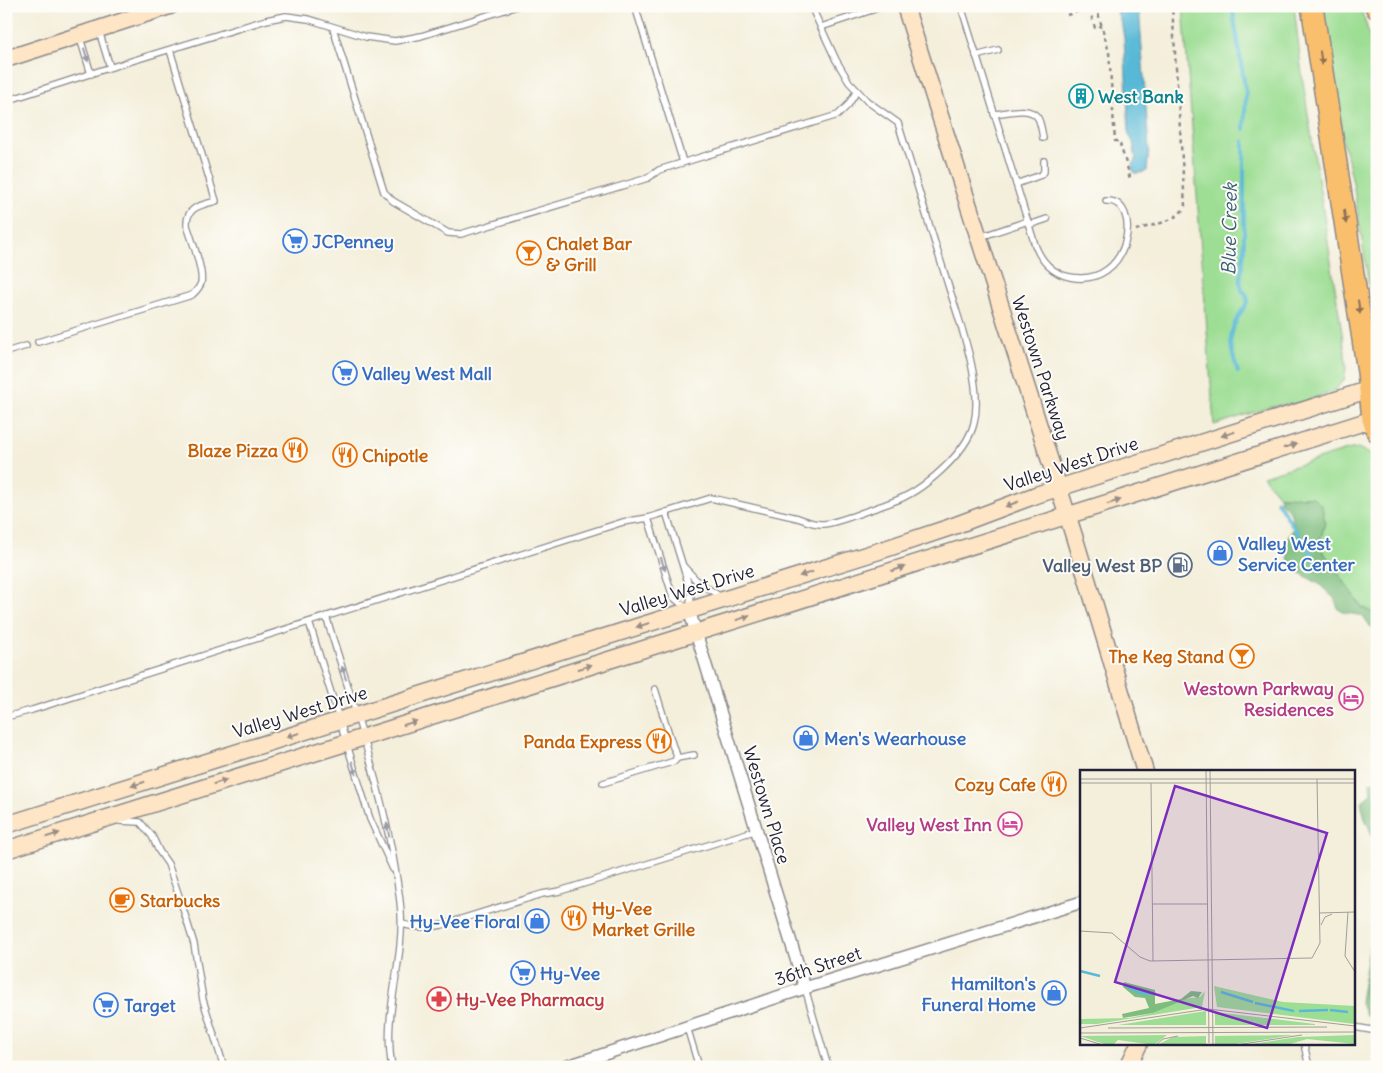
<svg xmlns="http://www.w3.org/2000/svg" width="1383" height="1073" font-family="Delius,sans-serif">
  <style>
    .green { fill: #9ede94; stroke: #608068 }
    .forest { fill: #7ebd7e; stroke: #50705c }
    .water { fill: #58b9d7; stroke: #3d6e89 }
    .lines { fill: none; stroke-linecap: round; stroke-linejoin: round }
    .stream { stroke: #58b9d7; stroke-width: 4 }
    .lane-casing { stroke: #8b888b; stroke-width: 8 }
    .street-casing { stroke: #8b888b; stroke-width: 14 }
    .secondary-casing { stroke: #8b888b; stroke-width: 19 }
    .highway-casing { stroke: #8b888b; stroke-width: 24 }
    .path { stroke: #8b888b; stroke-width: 2.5; stroke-dasharray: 4 4; stroke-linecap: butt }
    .lane { stroke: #fff; stroke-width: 5.5 }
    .street { stroke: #fff; stroke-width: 11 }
    .secondary { stroke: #fde5c5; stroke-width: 16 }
    .highway { stroke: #f9bf6d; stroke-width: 21 }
    .oneway { fill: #9c9ca7 }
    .oneway2 { fill: #8e7054 }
    .oneway3 { fill: #9a8d87 }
    .labels { text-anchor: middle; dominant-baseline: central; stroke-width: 4; stroke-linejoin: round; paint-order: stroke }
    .culture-label { font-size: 18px; font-weight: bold; fill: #0d838f; stroke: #fdfcf7; text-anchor: start }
    .shop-label { font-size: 18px; font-weight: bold; fill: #366cbe; stroke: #fdfcf7; text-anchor: start }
    .food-label { font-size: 18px; font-weight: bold; fill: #c56008; stroke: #fdfcf7; text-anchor: start }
    .street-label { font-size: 18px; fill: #22223b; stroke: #fdfcf7 }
    .service-label { font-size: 18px; font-weight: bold; fill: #4e5e75; stroke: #fdfcf7; text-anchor: end }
    .hotel-label { font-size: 18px; font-weight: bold; fill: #b23c85; stroke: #fdfcf7; text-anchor: end }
    .health-label { font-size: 18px; font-weight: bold; fill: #be3a42; stroke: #fdfcf7; text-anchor: start }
    .water-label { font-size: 19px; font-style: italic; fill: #385e79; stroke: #fdfcf7 }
    .inset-river { fill: none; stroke: #58b9d7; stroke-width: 2.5 }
    .inset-road { fill: none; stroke: #a09d9b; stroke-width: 1 }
    .view { fill: #7b2cbf; fill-opacity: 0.15; stroke: #7b2cbf; stroke-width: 2.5 }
    .inset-edge { fill: none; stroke: #22223b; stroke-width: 2.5 }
  </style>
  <rect width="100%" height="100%" fill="#fdfcf7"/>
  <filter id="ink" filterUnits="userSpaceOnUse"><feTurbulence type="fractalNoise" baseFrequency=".02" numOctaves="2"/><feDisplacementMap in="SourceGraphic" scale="10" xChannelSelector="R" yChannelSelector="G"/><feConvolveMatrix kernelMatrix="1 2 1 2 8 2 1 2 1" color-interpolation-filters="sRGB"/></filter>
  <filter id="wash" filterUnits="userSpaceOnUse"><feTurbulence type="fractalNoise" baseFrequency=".0096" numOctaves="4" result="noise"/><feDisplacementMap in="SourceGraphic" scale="20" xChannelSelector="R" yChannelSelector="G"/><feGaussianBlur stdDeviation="1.12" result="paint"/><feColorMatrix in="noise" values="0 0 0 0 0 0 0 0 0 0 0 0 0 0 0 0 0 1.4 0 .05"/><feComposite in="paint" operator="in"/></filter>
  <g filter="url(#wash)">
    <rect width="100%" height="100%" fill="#f4efdb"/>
    <g class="green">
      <polygon points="1183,6 1294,6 1302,75 1345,352 1346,368 1344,380 1338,387 1330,393 1300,403 1271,407 1214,425"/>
      <polygon points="1319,6 1360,6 1377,59 1377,338 1353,182 1348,160 1338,125"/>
      <polygon points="1358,448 1370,454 1377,461 1377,614 1362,607 1319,546 1325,522 1313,497 1279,496 1263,476 1347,450"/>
    </g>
    <g class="forest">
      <polygon points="1279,496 1313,497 1322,506 1325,522 1319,546 1362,607 1377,614 1377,636 1363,616 1343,612 1338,609 1335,599 1319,584 1302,574 1290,564 1285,546 1289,535 1295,527 1290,511 1280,501"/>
      <polygon points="1377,781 1377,845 1365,819 1361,802 1371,794 1370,782"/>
      <polygon points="1377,875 1377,1019 1366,1015 1360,1002 1375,913"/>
    </g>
    <polygon class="water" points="1115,6 1139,6 1149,150 1147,171 1137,174 1133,171 1132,166 1136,160 1133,142 1129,135 1124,38 1122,26"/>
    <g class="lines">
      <g class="stream">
        <polyline points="1232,6 1246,94 1244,129"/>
        <path d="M1238,372C1232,354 1227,339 1236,321C1239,314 1245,308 1248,301L1246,294L1242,290L1240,281L1244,251V141"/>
        <polyline points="1277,501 1318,565"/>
      </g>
    </g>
  </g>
  <g filter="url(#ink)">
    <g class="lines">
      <g class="lane-casing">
        <g id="lane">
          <polyline points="635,6 683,162"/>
          <path d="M961,6L1035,245C1041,261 1053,274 1070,277C1132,289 1143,198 1106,201"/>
          <polyline points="813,10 822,6"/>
          <polyline points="821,27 884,6"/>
          <polyline points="333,28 384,192 393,201 448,233 461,234 648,178 659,170 838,115 848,105 857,91"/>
          <polyline points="99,31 110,67"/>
          <polyline points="80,38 91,74"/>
          <polyline points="976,56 998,50"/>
          <polyline points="6,101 102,70 266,20 286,16 308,19 366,37 395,41 421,36 517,6"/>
          <path d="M994,114C1007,113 1030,105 1038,118C1041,124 1042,132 1043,138"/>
          <polyline points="6,148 7,149"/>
          <polyline points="1016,184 1041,175 1044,172 1044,161"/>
          <polyline points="1029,225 1047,219"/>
          <polyline points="980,237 1028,221"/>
          <path d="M38,342L192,295C196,291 199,289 201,283C204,270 191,239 187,225C186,207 201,205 216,201L170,50"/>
          <polyline points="6,352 26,346"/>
          <polyline points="666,512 691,592 690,608"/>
          <polyline points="648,518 673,597 686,608"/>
          <polyline points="684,567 698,582 721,597"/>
          <path d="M326,616C350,695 378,775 393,857C396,875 400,894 401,913C404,964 382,1015 392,1067"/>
          <polyline points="309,622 370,819 393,869"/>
          <path d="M6,717L32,710L623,522L648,518L711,498L798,518C806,521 815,525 824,524C833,523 844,519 853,516C866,511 879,507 892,502C922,492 967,453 974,423C984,383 957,315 945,275C929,225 914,174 898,123L867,101L849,82L836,60L811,6"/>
          <polyline points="677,758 694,755"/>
          <path d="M603,783L675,761C678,755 676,752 673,747L655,689"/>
          <polyline points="119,821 140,822 152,836 159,851 168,864 180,899 194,944 203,1000 224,1067"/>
          <path d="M402,924C415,928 428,928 442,925L542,894L560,891L757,830"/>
          <polyline points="805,988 828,1067"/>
          <polyline points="687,1027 699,1067"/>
          <polyline points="1354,1027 1377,1031"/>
          <polyline points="1304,1044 1309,1067"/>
        </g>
      </g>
      <g class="street-casing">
        <g id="street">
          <polyline points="689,610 805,988"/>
          <polyline points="565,1067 805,988 1082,902"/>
        </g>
      </g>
      <g class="secondary-casing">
        <g id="secondary">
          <polyline points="905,6 1074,536 1145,772"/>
          <polyline points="6,59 170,6"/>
          <polyline points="6,825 882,550 951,527 1036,495 1377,387"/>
          <polyline points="6,850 1377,418"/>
          <polyline points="1128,1067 1139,1044"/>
        </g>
      </g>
      <g class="highway-casing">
        <g id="highway">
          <polyline points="1312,6 1368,372 1373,419 1377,431"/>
          <polyline points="1376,6 1377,8"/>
        </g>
      </g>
      <g class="path">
        <polyline points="1096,6 1109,52 1115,141 1119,141 1130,176 1124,178"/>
        <polyline points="1067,15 1089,8 1095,28 1102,26"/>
        <path d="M1136,230C1151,225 1178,222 1185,206L1172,6"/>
      </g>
      <use href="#lane" class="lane"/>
      <use href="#street" class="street"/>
      <use href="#secondary" class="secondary"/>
      <use href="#highway" class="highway"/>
    </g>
    <defs><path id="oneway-solid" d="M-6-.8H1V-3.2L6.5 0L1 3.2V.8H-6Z" transform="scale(1.25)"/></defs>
    <g class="oneway">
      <use href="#oneway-solid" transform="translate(86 55) rotate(73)"/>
      <use href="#oneway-solid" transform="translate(663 564) rotate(72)"/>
      <use href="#oneway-solid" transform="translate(344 673) rotate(-107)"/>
      <use href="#oneway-solid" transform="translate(354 768) rotate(73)"/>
      <use href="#oneway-solid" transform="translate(388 830) rotate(-100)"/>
    </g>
    <g class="oneway2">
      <use href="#oneway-solid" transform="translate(1321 58) rotate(81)"/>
      <use href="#oneway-solid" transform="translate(1345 217) rotate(81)"/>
      <use href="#oneway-solid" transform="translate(1359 307) rotate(82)"/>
    </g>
    <g class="oneway3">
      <use href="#oneway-solid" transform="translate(1228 434) rotate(162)"/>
      <use href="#oneway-solid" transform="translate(1290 446) rotate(-18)"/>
      <use href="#oneway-solid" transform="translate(1114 502) rotate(-17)"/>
      <use href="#oneway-solid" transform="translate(1012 504) rotate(159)"/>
      <use href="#oneway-solid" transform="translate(898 569) rotate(-17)"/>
      <use href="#oneway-solid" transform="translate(806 574) rotate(163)"/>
      <use href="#oneway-solid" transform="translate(743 618) rotate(-17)"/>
      <use href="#oneway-solid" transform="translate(643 625) rotate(163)"/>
      <use href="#oneway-solid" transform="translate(585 667) rotate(-17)"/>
      <use href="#oneway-solid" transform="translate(410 723) rotate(-17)"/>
      <use href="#oneway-solid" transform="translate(293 735) rotate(163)"/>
      <use href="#oneway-solid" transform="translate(220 782) rotate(-18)"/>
      <use href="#oneway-solid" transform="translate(138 784) rotate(163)"/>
      <use href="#oneway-solid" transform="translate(53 835) rotate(-17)"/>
    </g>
  </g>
  <defs>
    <g id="building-ring" transform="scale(1.25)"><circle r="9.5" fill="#fdfcf7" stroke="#0f9aa8" stroke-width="1.5"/><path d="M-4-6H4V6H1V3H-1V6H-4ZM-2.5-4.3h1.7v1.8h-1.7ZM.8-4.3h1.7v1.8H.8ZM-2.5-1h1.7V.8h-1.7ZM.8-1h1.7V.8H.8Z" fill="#0f9aa8"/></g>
    <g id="supermarket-ring" transform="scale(1.25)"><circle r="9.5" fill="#fdfcf7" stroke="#3f7fe0" stroke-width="1.5"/><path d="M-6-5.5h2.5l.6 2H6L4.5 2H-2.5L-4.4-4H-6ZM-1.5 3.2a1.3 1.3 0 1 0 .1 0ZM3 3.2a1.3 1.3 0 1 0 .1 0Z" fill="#3f7fe0"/></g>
    <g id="bar-ring" transform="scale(1.25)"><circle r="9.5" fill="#fdfcf7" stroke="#e8710a" stroke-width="1.5"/><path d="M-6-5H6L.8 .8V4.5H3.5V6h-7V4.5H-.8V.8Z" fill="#e8710a"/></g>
    <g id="restaurant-ring" transform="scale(1.25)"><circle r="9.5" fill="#fdfcf7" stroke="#e8710a" stroke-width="1.5"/><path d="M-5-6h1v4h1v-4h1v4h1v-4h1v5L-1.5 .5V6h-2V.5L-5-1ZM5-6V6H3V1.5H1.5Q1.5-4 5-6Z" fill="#e8710a"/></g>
    <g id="shop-ring" transform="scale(1.25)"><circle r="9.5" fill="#fdfcf7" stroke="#3f7fe0" stroke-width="1.5"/><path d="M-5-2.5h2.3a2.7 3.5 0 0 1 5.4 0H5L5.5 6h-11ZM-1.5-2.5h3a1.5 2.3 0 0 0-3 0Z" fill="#3f7fe0"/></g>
    <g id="fuel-ring" transform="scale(1.25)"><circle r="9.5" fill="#fdfcf7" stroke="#5c6f8a" stroke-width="1.5"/><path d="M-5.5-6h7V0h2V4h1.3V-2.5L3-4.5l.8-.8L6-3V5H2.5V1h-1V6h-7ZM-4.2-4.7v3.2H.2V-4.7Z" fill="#5c6f8a"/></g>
    <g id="hotel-ring" transform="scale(1.25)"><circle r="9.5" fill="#fdfcf7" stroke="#d1479c" stroke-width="1.5"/><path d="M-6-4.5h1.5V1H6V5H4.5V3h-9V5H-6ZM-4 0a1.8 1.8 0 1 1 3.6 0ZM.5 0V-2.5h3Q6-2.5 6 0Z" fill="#d1479c"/></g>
    <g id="cafe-ring" transform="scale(1.25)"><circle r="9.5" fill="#fdfcf7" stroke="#e8710a" stroke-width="1.5"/><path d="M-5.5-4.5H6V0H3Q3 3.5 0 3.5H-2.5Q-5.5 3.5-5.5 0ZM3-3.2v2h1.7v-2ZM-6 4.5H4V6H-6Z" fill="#e8710a"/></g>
    <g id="pharmacy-ring" transform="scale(1.25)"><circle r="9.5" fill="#fdfcf7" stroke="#e0444e" stroke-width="1.5"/><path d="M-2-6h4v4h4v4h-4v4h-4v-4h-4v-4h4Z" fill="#e0444e"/></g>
  </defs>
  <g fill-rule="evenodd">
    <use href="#building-ring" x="1081" y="96"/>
    <use href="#supermarket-ring" x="295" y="241"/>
    <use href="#bar-ring" x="529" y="253"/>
    <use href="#supermarket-ring" x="345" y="373"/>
    <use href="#restaurant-ring" x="295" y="450"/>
    <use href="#restaurant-ring" x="345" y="455"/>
    <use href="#shop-ring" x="1220" y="553"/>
    <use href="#fuel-ring" x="1180" y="565"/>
    <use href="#bar-ring" x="1242" y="656"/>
    <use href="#hotel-ring" x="1351" y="698"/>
    <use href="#shop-ring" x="806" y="738"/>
    <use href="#restaurant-ring" x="659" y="741"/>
    <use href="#restaurant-ring" x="1054" y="784"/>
    <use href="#hotel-ring" x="1010" y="824"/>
    <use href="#cafe-ring" x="122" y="900"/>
    <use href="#restaurant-ring" x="574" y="918"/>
    <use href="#shop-ring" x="537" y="921"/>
    <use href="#supermarket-ring" x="523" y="973"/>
    <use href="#shop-ring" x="1054" y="993"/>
    <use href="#pharmacy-ring" x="439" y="999"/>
    <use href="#supermarket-ring" x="106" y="1005"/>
  </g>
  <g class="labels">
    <g class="culture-label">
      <text x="1098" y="96">West Bank</text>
    </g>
    <g class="shop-label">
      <text x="312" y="241">JCPenney</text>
      <text x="362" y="373">Valley West Mall</text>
      <text x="1238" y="543">Valley West<tspan x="1238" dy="21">Service Center</tspan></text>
      <text x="824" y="738">Men's Wearhouse</text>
      <text x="520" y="921" text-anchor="end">Hy-Vee Floral</text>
      <text x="540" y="973">Hy-Vee</text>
      <text x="1036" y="983" text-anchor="end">Hamilton's<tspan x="1036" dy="21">Funeral Home</tspan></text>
      <text x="124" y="1005">Target</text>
    </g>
    <g class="food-label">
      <text x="546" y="243">Chalet Bar<tspan x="546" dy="21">&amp; Grill</tspan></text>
      <text x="278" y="450" text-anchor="end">Blaze Pizza</text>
      <text x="362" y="455">Chipotle</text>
      <text x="1224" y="656" text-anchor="end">The Keg Stand</text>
      <text x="642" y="741" text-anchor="end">Panda Express</text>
      <text x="1036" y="784" text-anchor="end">Cozy Cafe</text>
      <text x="140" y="900">Starbucks</text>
      <text x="592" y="908">Hy-Vee<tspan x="592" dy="21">Market Grille</tspan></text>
    </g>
    <g class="street-label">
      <text transform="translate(1041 368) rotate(72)">Westown Parkway</text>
      <text transform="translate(1071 464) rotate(-18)">Valley West Drive</text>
      <text transform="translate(687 590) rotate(-17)">Valley West Drive</text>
      <text transform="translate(300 712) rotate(-17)">Valley West Drive</text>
      <text transform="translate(767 805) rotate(73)">Westown Place</text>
      <text transform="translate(818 966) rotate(-18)">36th Street</text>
    </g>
    <g class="service-label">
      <text x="1162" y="565">Valley West BP</text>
    </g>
    <g class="hotel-label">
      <text x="1334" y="688">Westown Parkway<tspan x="1334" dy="21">Residences</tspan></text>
      <text x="992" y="824">Valley West Inn</text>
    </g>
    <g class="health-label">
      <text x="456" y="999">Hy-Vee Pharmacy</text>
    </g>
    <g class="water-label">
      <text transform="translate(1229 229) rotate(-89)">Blue Creek</text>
    </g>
  </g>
  <g transform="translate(1080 770)">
    <rect width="275" height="275" fill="#f4efdb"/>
    <path d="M134,216L203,232L275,236V254L137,237ZM125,221L122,237L17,254H0V249L49,248L73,243L102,229L120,227ZM126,241V255H38ZM135,242L235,254V255H135ZM87,265L74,275L38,270L34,274L43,275H27L0,266ZM214,265L149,275H135V266ZM275,265V274L227,269L207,275H165L218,267ZM126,266V275H77L93,267Z" fill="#9ede94"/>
    <path d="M44,212L75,220V234L101,229L111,221L122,222L118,228L113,226L73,243L43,248L42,244L69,238L65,228L55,227L43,217Z" fill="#7ebd7e"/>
    <path class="inset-river" d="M0,201L20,206M44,215L60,223L76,224M141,222L173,232M175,233L214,241M250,240L268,242M219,241L248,240"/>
    <path class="inset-road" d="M126,0L129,273M130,0L133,275M0,9H275M0,13H275M71,13L73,191M72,134H127M268,142L265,186L275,202M239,143L275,142M241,155L245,147L252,144M0,161L32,163L60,187L70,191L232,188L240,173L237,9M0,258L128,239L275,256M28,258L247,257M0,263L275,262M0,268L23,275M76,275L83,269L98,266M156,275L222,265"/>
    <path class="view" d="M95,16L247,63L187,258L35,212Z"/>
    <rect width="275" height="275" class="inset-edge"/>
  </g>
  <rect width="1383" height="1073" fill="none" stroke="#fdfcf7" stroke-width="25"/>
</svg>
